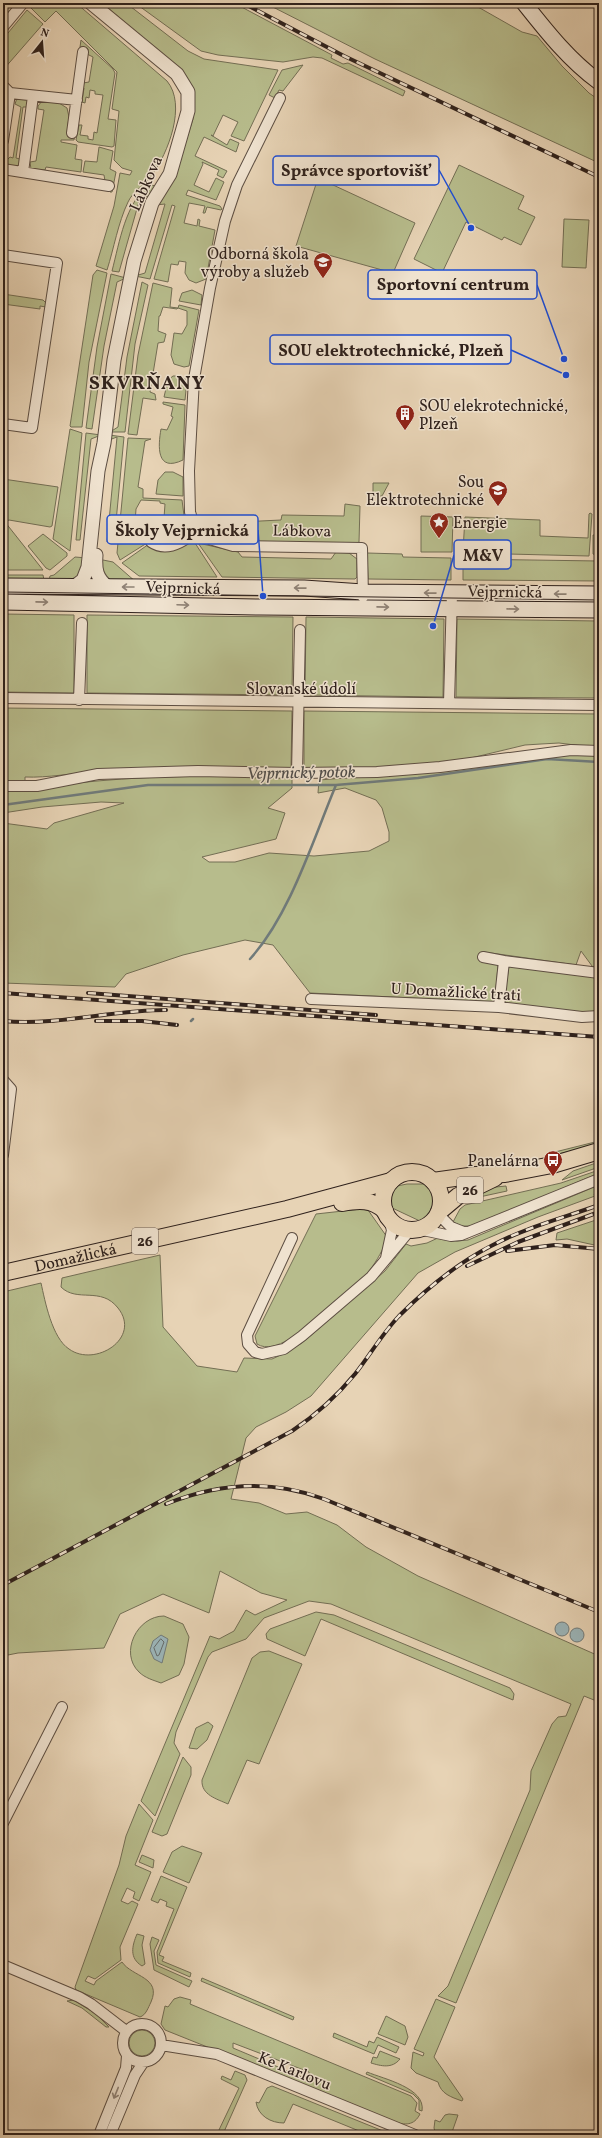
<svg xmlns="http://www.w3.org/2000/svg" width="602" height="2138" font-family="Vollkorn,serif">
  <rect width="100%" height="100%" fill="#e7d3b5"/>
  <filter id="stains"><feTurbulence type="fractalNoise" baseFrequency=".005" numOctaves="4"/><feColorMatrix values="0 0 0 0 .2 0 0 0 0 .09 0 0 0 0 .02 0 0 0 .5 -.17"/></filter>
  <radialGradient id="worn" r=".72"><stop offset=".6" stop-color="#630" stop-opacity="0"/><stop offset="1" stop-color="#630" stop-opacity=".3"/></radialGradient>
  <!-- green -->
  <path fill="#b7bc8c" stroke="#736e54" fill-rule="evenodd" d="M34,3H76L167,81C187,105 168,153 152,175C145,185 133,191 128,202C118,223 114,248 107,270L96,266L114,206L120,173L130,175L132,171L122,168L114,160L119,111L112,109L117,72L56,11L45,22L31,8Z
    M102,3H126L188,51L204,59L278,70L244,141L231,136L238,122L223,115L213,136L211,135L227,145L230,139L239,143L236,152L204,137L195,156L227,171L223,178L217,175L219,170L202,162L203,164L194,185L209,192L216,178L224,182L216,200L188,190L186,195L220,206L222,209L221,210L207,207L205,213H203L205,206L189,203L184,223L197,226L198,219L200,220L199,226L215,230L206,279L196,283L189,280L185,273L186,262L179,261L178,265L171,264L168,282L154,279L175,206L172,205L150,279L135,276L145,273L165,204L156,205L174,179L193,119L194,97L169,60Z
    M135,3H234L332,55L331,58L343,64L348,63L405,91L403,96L322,58L313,57L283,62L218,55L201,51Z
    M265,3H471L522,32L537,36L562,66L589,93L599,100V163L375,59Z
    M27,10L43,24L3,70V39Z
    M81,40L113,69L115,73L108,119L116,120L114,146L112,147L78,142L76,140L79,125H82L80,135L88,136V139L93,140L94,132L97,133L103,95L95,94V91L90,90L89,98L86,97L85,103L82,102L84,88H82L83,83L89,82L93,57L87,54L88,49L80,47Z
    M303,65L283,91L279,90L275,98L269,95L282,70Z
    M17,98L28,100V107H23L16,158L20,159V165L17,168L8,166L6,161L10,157L13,158L21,107L15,104Z
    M42,101L59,103L67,108L69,117L67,133L75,134L74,140H61V142L77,145L75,159L82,160L81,172L46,167L45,170H41L40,172L31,169L30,162L36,161L44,110L38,109V106Z
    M99,147L113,151L110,169L116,172L112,192H110L111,184L105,181L104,175L83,172L85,161L97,162Z
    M459,165L524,196L518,209L535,217L521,245L504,237L502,240L466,222L442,273L414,259Z
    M318,178L415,223L393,273L296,246Z
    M149,184L158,187L150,196L140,198L119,272L112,271C120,240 125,205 149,184Z
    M564,219L589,220L586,268L562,267Z
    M97,270L107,273L89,362L82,427H71L70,426L93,275Z
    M111,274L126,278L117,282L104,346L92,429L86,428L97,347Z
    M142,282L148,285L135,344L125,432H110L118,427L127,357Z
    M153,283L172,288L170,307L178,308L179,305L199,310L189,366L184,367L174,364L171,355L174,333L182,334L187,325V311L178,308L177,309L163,307L160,316H159L158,331L166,334L164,342L158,343L150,392L155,394L156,400L143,398L137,435L128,434L138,355Z
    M192,290L202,295L201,305L179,301L182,293Z
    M3,294L43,300L47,304L46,307L40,306V309L3,304Z
    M173,376H180L187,380L185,400L164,397L168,380Z
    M163,402L185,405L183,460C156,473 158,446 161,429L167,430L173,417L171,416L173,407L163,404Z
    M70,429L82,433L70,551L53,539Z
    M86,433L101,435L91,439L80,540H76Z
    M109,435L124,437L114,543L107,542L117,437L109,440Z
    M128,438L151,439L145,441L138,487L143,489V498L182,500L186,531C181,542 166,544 155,540L153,526L159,527L164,518L165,504L160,503V501L141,500L136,509L135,523L145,527L144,537L147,543L120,560L117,553Z
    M165,472H173L183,477V496L156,494L158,480Z
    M3,479L58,487L52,526L50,527L9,520L5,522L43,570H3Z
    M373,483H389L382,496H373Z
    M345,504L360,506L359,542L356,544L235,543L210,536L200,524L281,520L282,515L344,516Z
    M590,513L592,514L589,556L467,553L463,551L465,517L540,520V536L588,538L589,514Z
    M421,516L453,517L452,552H421Z
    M43,534L67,553V556L50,570L46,568L28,546Z
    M593,535H599V556L593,554Z
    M189,543H195L217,577L139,576L122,563L149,544L177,548Z
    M198,543L238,552L242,557L331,559L336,552L349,553L357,559V577L355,579L222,577Z
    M367,553L402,554L403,557L451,558V580L368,579Z
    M75,557L87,558C81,582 71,580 49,580L50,576L54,575Z
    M98,559L113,562L136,582L112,581L103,577Z
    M463,559L599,561V581L463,580Z
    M3,575H43L44,580L3,579Z
    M3,614L74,615V693L3,692Z
    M87,615L293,617L292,695L87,693Z
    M306,617L444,619L443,697L305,695Z
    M457,619L599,621V698L456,697Z
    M3,708L292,711L291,769C226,767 161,769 95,772C72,773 48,778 25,777V783H3Z
    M304,711L599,714V748L559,743L541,744L525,745L471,758L408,767L304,769Z
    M569,754L599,756V971L595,970L581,951L576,965L484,952L482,960L498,965L495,1002L310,993L273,945L245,940L183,955L126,974L115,987L3,983V823L47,829L54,823L124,803L101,802L42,807L3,813V789C35,789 65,784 97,781C162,775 227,776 292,776V788L268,808L285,813L276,839L202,857L209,862H235L269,853L314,856L369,851L389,841V832L382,808L376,800L345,788L318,793L319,780L421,772Z
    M509,966L599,977V1013H584L506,1004L504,999Z
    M599,1141V1144L550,1156L547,1154Z
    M599,1162V1167L562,1180L573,1171Z
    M599,1170V1173L474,1226H461L453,1222L460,1209L465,1205L561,1183Z
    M407,1184H427C438,1197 436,1212 422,1222L388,1206V1197L392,1187Z
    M599,1185V1192L594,1194L595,1196L538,1217L455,1252L418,1273L311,1396L286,1412L256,1427L246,1438L231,1499L259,1503L286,1514L307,1512L337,1525L366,1547L418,1576L599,1656V1702L584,1696L456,2003L438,1996L448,1986L530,1790L531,1771L552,1724L558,1717L566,1716L571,1704L331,1604L309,1601L264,1618L246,1639L212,1652L208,1657L176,1732L174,1743L180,1754L155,1816L141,1801L210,1636L219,1639L234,1631L246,1610L255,1615L287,1600L261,1593L220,1571L209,1613L163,1594L120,1614L104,1648L18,1653L3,1656V1292L41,1283C45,1301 52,1338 69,1349C95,1368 142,1338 118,1308C101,1286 77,1303 61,1287L62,1278L160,1255L163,1327L197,1366L237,1372L244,1358L272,1359L283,1354L302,1343L385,1271L406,1244L411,1246L427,1243L440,1237L457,1241L468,1240Z
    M506,1186L507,1191L470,1199L486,1188Z
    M361,1209L368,1210L387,1237C384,1249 377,1260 370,1270C357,1288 308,1328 288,1340C279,1345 266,1350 257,1344L255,1336L316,1214Z
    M599,1219V1246L567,1239L556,1240L557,1233Z
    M316,1612L334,1615L510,1688L514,1694L513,1700L321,1619L305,1656L267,1639L266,1634L270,1629Z
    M164,1616L183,1624L189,1637L184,1664L179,1675L161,1683C153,1680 145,1678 139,1672C119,1653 137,1616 164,1616Z
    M269,1651L302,1664L259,1764L247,1760L228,1804C217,1799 201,1795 202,1780L252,1658L260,1652Z
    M208,1722L213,1726L207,1740L197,1749L189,1748L196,1728Z
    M183,1757L191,1767V1775L167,1834L162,1836L152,1832Z
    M139,1804L153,1820L135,1865L151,1872L139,1901L133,1898L135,1892L127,1888L121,1901L128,1904L132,1901L138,1904L120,1947L121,1960L95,1979L88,1976L85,1981L94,1985L96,1981L122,1962C132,1977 162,1977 151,2002C148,2008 146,2015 140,2017L76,1990L75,1987L119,1865L126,1836Z
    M182,1846L202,1853L189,1883L163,1872L172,1852Z
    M142,1855L154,1860L153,1868L139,1862Z
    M161,1876L187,1887L159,1955L164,1957L162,1961L191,1973L190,1977L158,1963L157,1952L174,1909L166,1906L167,1902L160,1899L158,1903L151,1900Z
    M137,1934L144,1936L142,1945L145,1964L142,1966C129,1958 132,1946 137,1934Z
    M152,1937L159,1940L154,1951L156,1965L192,1981L189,1987L154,1970L150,1944Z
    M202,1978L294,2017L293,2020L201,1981Z
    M180,1997L191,2000L190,2004L411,2096L417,2103L415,2111L420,2114C414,2126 405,2125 394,2122L165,2030L161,2024L165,2006L168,2007L174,1999ZM233,2043L309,2072V2080L233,2048Z
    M436,1999L455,2007L434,2057L463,2099L462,2101C451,2097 441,2094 438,2082L416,2073L411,2068L413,2052L423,2056L424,2053L414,2049Z
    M74,2000L96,2014L109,2027H106L82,2008L67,2001Z
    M386,2016L405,2026L408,2037L405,2045L378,2034Z
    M129 2043a13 13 0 1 1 26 0a13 13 0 1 1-26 0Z
    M334,2033L367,2047L369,2041L374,2043L377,2037L399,2047L396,2053L378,2045L374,2054L333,2037Z
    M380,2051L400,2059C392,2069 381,2066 371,2063L373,2057L377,2058Z
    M235,2071L245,2075L247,2080L223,2134L218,2132L239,2088L221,2079L222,2076L231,2080Z
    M367,2072C384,2079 426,2088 422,2111L419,2110V2100L413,2094L366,2074Z
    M272,2086L393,2135H369L293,2104L284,2123C271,2123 258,2116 256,2102L259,2103L267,2088Z
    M449,2114L458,2115L451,2135H436L434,2128L435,2120L440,2122L445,2115Z"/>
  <!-- water -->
  <path fill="#9bb5b9" stroke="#707a7a" d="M555 1629a7 7 0 1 1 14 0a7 7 0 1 1-14 0Z
    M570 1635a7 7 0 1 1 14 0a7 7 0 1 1-14 0Z
    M161,1635L168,1639L162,1663L154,1659L150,1650L153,1641Z"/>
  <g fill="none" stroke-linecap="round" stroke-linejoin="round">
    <!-- shore -->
    <path stroke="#656b6a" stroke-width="1" d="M161,1639L164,1642L159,1655L157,1656L154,1648Z"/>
    <!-- stream -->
    <path stroke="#707a7a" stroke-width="2.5" d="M3,805L148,785H336L418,778L547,759L599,762
      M250,959C290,915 313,840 336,785
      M191,1021L193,1019"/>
    <defs>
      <path id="minor" d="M3,27L23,3
        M3,86L10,93L3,141
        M10,93L77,100
        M280,98L237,185L225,221L210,288L194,379L189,471L190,512L193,522L197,530L206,538L233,546L362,548L363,597
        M72,133L83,52
        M3,169L109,186
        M23,172L33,96
        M3,255L57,263L32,428L3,424
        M149,526L151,542C167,553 185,541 197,530
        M3,698L599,705
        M79,700L82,623
        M449,703L452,593
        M297,773L300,630
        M3,786H37L98,774L198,771L297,773L377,772L440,767L571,750L599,751
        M483,957L504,961
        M311,999L499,1007L582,1017L599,1016
        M499,1007L504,961L599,973
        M3,1080L11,1089L3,1155
        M438,1214L451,1227L466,1233
        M418,1229L451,1236L461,1235L599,1179
        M292,1238L247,1335L248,1344L255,1352L262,1354L284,1349L302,1336L371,1277L411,1229
        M386,1258L392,1230L388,1217
        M3,1823L62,1707
        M3,1965L79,1997L91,2004L126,2031
        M123 2043a19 19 0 1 1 38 0a19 19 0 1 1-38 0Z
        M161,2045L217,2054L415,2135
        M99,2135L126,2068L127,2056
        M110,2135L135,2075L143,2063"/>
      <path id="tertiary" d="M96,555C95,569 96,578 108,587
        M74,587L83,580L88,567L98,471L104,443L114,360L134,261L152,203L170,174L188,111V92L177,74L91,3"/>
      <path id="secondary" d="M524,3C547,32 569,60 599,82
        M3,586L304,588L363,592L599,594
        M3,602L260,607L599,610"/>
      <g id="primary">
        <circle cx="412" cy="1201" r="29"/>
        <path d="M433,1181L476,1175L505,1174L552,1165L599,1151"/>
        <path d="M342,1203C359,1200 372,1199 385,1211"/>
        <path d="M439,1212L458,1196L495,1178"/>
        <path id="s1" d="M3,1273L287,1209L391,1181"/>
      </g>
    </defs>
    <!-- minor casing -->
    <use href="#minor" stroke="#5d4e42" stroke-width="12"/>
    <!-- tertiary casing -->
    <use href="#tertiary" stroke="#5d4e42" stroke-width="15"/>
    <!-- secondary casing -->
    <use href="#secondary" stroke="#2f211c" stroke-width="17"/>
    <!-- primary casing -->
    <use href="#primary" stroke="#2f211c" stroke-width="18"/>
    <!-- minor -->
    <use href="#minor" stroke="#efe2cf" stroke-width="10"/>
    <!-- tertiary -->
    <use href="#tertiary" stroke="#efe2cf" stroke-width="13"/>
    <!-- secondary -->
    <use href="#secondary" stroke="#efe2cf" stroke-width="15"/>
    <!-- primary -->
    <use href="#primary" stroke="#e7d3b5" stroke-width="16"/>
    <!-- tram -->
    <path stroke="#2f211c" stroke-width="1" d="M3,592L599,600"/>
    <defs>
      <path id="rail" d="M243,3L344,56L599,177
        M3,993L599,1037
        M88,993L376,1015
        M3,1021C58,1026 111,1010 166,1010
        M96,1021H142L177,1025
        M507,1251L555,1245L599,1249
        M467,1266L518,1242L599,1212
        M166,1504C218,1483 271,1479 324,1499L599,1612
        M3,1585L292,1431C316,1415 336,1397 355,1374C370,1355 382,1334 399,1316C425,1290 458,1263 491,1246C524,1228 563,1218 599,1205"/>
    </defs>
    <!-- rail casing -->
    <use href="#rail" stroke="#2f211c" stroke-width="4"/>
    <!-- rail -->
    <use href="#rail" stroke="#efe2cf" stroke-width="2.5" stroke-dasharray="8" stroke-linecap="butt"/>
  </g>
  <!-- one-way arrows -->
  <defs><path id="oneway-shaft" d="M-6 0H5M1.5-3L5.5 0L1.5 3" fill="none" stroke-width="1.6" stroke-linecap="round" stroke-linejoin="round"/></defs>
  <g stroke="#8f8276">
    <use href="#oneway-shaft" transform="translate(128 587) rotate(-180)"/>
    <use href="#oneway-shaft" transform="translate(300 588) rotate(-179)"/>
    <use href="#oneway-shaft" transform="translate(430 593) rotate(-179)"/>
    <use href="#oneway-shaft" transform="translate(560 594) rotate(-179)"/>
    <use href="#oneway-shaft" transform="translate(42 602) rotate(1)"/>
    <use href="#oneway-shaft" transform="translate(183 605) rotate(2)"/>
    <use href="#oneway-shaft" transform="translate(383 607) rotate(1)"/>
    <use href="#oneway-shaft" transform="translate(513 609) rotate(1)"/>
    <use href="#oneway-shaft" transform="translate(116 2093) rotate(112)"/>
  </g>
  <!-- icons -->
  <defs>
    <symbol id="school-pin" viewBox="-11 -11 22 30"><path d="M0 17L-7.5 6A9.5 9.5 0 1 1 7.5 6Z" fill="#8f2418" stroke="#efe2cf"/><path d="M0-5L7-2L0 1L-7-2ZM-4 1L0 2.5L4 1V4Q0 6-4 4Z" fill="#fff"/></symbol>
    <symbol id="building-pin" viewBox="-11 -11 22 30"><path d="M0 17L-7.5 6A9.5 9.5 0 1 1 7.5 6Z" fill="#8f2418" stroke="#efe2cf"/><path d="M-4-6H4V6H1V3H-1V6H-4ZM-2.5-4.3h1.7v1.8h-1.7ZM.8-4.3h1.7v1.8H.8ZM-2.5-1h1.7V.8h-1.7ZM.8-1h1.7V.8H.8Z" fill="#fff"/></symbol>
    <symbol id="sight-pin" viewBox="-11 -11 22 30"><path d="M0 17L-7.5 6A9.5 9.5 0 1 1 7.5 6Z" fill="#8f2418" stroke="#efe2cf"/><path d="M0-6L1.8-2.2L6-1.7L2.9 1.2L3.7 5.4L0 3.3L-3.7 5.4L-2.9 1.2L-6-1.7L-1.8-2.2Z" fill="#fff"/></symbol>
    <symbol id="bus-pin" viewBox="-11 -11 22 30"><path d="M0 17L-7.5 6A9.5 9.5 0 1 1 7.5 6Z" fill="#8f2418" stroke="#efe2cf"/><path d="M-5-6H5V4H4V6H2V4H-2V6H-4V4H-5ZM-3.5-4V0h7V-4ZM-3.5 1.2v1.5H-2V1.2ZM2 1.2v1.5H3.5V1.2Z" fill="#fff"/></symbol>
  </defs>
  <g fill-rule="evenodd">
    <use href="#school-pin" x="312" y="251" width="22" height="30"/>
    <use href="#building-pin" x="394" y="403" width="22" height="30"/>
    <use href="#school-pin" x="487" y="479" width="22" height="30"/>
    <use href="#sight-pin" x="428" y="511" width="22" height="30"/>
    <use href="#bus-pin" x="542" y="1149" width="22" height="30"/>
  </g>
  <g text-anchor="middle" stroke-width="3" stroke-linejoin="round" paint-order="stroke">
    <!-- shield labels -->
    <g fill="#efe2cf" stroke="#695b52" stroke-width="1">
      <rect x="457" y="1177" width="26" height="26" rx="3"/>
      <rect x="132" y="1228" width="26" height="26" rx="3"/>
    </g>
    <g font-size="15" font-weight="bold" fill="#2f211c">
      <text x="470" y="1195">26</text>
      <text x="145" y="1246">26</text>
    </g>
    <!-- street labels -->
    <g font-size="16" fill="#2f211c" stroke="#efe2cf">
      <text transform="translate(145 183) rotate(-66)" y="6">Lábkova</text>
      <text transform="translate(302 530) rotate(1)" y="6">Lábkova</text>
      <text transform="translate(183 587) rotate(2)" y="6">Vejprnická</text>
      <text transform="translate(505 591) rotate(1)" y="6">Vejprnická</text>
      <text x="301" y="694">Slovanské údolí</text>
      <text transform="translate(456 991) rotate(3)" y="6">U Domažlické trati</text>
      <text dy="6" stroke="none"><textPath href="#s1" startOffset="74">Domažlická</textPath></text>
      <text transform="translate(295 2070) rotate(22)" y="6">Ke Karlovu</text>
    </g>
    <!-- poi labels -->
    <g font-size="16" fill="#2f211c" stroke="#efe2cf" text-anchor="end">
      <text x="309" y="259">Odborná škola<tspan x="309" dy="18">výroby a služeb</tspan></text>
      <text x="419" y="411" text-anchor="start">SOU elekrotechnické,<tspan x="419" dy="18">Plzeň</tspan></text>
      <text x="484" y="487">Sou<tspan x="484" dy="18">Elektrotechnické</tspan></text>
      <text x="453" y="528" text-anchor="start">Energie</text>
      <text x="539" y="1166">Panelárna</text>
    </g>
    <!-- water labels -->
    <g font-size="17" font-style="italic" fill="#4f4d4b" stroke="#efe2cf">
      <text transform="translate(301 772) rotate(-1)" y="6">Vejprnický potok</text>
    </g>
    <!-- district labels -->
    <g font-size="20" font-weight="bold" letter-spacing="1" fill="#2f211c" stroke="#efe2cf">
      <text x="147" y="389">SKVRŇANY</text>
    </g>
  </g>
  <!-- callouts -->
  <path fill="none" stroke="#1d4ed8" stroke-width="1.5" d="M471 228L439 170M564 359L537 285M566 375L511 350M263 596L258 530M433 626L454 555"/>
  <g fill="#1d4ed8" stroke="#efe2cf" stroke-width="1.5">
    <circle cx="471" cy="228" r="4"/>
    <circle cx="564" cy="359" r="4"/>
    <circle cx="566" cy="375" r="4"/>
    <circle cx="263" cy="596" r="4"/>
    <circle cx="433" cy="626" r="4"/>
  </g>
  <g fill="#efe2cf" stroke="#1d4ed8" stroke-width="1.5">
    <rect x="273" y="156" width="166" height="29" rx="4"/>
    <rect x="368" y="270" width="169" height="29" rx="4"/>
    <rect x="270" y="335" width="241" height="29" rx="4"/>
    <rect x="107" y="515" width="151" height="29" rx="4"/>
    <rect x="454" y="540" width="57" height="29" rx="4"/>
  </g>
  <g font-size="17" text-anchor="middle" font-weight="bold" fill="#2f211c">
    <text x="356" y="176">Správce sportovišť</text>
    <text x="453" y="290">Sportovní centrum</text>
    <text x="391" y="356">SOU elektrotechnické, Plzeň</text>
    <text x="182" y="536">Školy Vejprnická</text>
    <text x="483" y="561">M&amp;V</text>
  </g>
  <!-- margin -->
  <rect width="602" height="2138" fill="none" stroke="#e7d3b5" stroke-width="16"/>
  <rect x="4" y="4" width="594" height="2130" fill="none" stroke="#2f211c" stroke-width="2"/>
  <rect x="8" y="8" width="586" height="2122" fill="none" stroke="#2f211c"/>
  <!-- north arrow -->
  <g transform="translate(42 42) rotate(17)" stroke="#efe2cf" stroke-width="3" paint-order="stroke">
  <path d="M0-3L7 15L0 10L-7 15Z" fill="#2f211c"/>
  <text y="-6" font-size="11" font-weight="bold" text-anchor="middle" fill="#2f211c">N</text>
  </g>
  <rect width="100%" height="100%" filter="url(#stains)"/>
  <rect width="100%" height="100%" fill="url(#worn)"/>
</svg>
